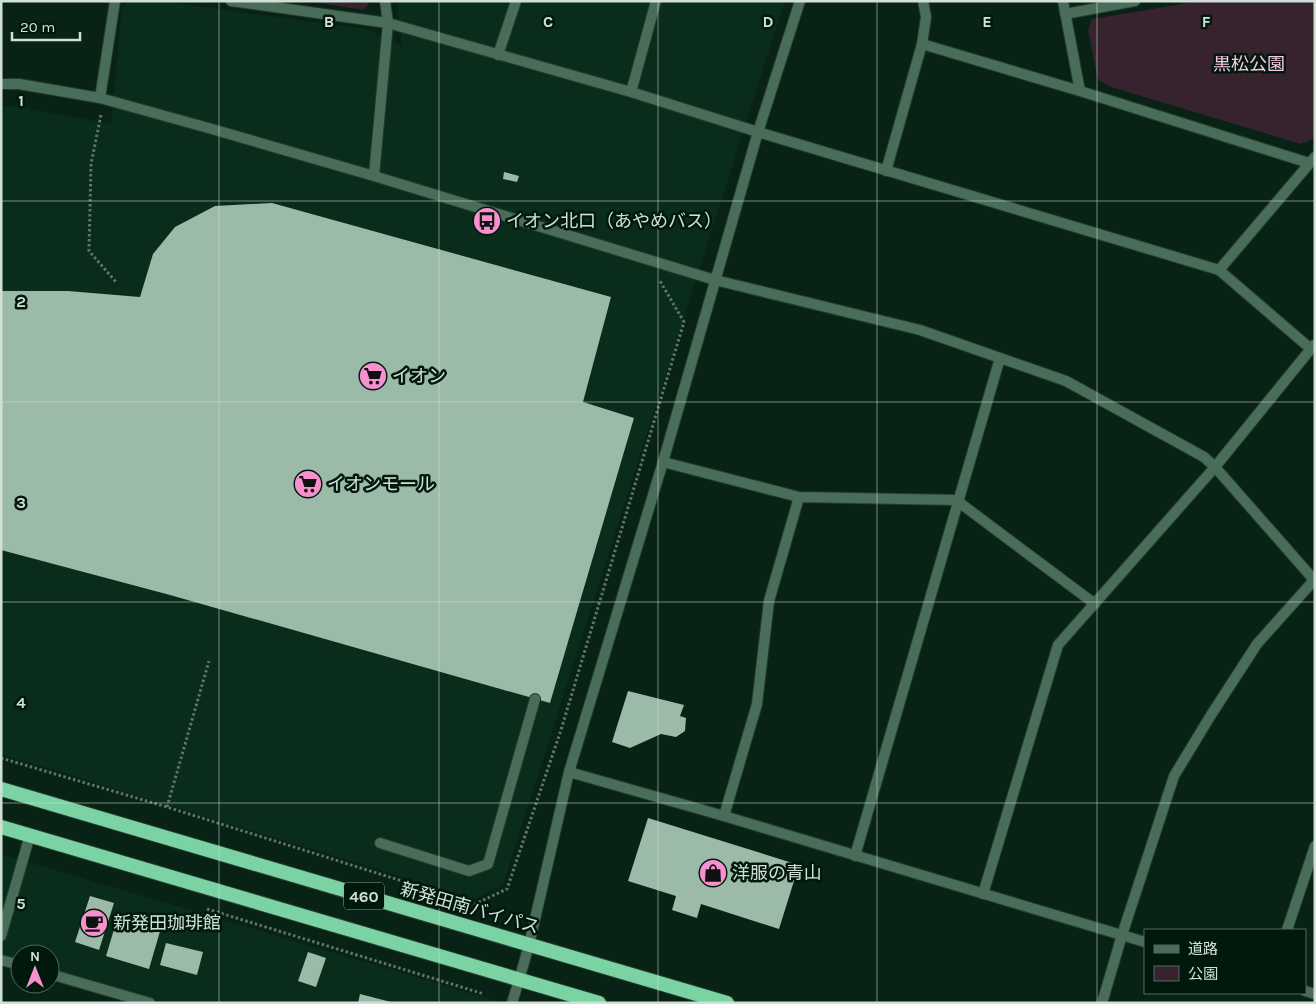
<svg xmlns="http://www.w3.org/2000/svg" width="1316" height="1004" font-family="Karla,'Noto Sans JP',sans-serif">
  <rect width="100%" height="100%" fill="#082215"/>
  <!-- built -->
  <path fill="#092c1b" d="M129,1H162L366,29L402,46L397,1H785L503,885L474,899L1,754V106H14L111,124L122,6Z
    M1,854L504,1003H143L50,976V954H20V967L1,962Z"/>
  <!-- green -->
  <path fill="#36232e" d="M306,1H370L364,10Z
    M1200,1H1315V138L1301,144L1111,87L1098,80L1088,30L1092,19Z"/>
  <!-- building -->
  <path fill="#9cbaa8" d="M504,172L519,176L517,182L503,179Z
    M272,203L611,297L583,402L634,418L550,703L170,595L1,550V291H68L140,297L153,254L175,227L215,206Z
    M628,691L684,705L680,716L686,718L685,731L676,737L661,734L630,748L612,742Z
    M648,818L799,865L779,929L701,904L697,918L672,910L676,896L628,881Z
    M90,896L114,903L99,950L75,942Z
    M118,916L161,928L149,969L106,956Z
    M166,943L203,952L197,975L160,965Z
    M308,952L326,958L316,987L298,981Z
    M360,994L391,1002L390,1003H358Z"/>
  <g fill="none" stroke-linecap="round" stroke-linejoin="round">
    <defs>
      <path id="service" d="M380,843L469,871L488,864L535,699"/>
      <path id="minor" d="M231,1L388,23L631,92L758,132L1219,270L1311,349
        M1063,1L1080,91
        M1065,14L1135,1
        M922,44L1080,91L1309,163
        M498,55L516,1
        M631,92L656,1
        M100,98L115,1
        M886,171L922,44L926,17L923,1
        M1219,270L1315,157
        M663,462L799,497L956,500L1095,604
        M724,816L757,704L769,601L799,497
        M855,856L1000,358
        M983,894L1058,645L1215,467L1314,345
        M1287,930L1315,846
        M1,936L30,835
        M1,960L20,965
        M50,974L150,1003
        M512,1003L519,980"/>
      <path id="tertiary" d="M1,84H19L100,98L212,129L374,176L715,280L920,330L1066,381L1204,457L1215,467L1315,581
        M374,176L388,23L385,1
        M569,772L724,816L1145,942
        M519,980L529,945L569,772L663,462L758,132L800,1
        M1305,991L1315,994
        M1102,1003L1122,935L1174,776L1211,715L1257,644L1315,579"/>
      <path id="trunk" d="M1,789L727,1003
        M1,827L599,1003"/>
    </defs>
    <!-- service casing -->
    <use href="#service" stroke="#243d30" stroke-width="12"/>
    <!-- minor casing -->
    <use href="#minor" stroke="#243d30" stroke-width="12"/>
    <!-- tertiary casing -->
    <use href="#tertiary" stroke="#243d30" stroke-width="12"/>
    <!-- trunk casing -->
    <use href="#trunk" stroke="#243d30" stroke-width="16"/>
    <!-- path -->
    <path stroke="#5f7569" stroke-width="3" stroke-dasharray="2.5 2.5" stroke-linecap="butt" d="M101,115L91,164L89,251L116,282
      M1,758L167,807L475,904L507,889L561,730L684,322L660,281
      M167,807L209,661
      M207,909L484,994"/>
    <!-- service -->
    <use href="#service" stroke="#4a6d59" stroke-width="10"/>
    <!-- minor -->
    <use href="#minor" stroke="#4a6d59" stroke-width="10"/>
    <!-- tertiary -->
    <use href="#tertiary" stroke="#4a6d59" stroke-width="10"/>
    <!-- trunk -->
    <use href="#trunk" stroke="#7bd2a2" stroke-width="14"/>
  </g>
  <!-- grid -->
  <path fill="none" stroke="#d1e0d7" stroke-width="1" stroke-opacity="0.55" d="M219,1V1003M439,1V1003M658,1V1003M877,1V1003M1097,1V1003M1,201H1315M1,402H1315M1,602H1315M1,803H1315"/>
  <!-- icons -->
  <defs>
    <symbol id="bus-disc" viewBox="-11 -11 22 22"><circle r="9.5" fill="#f690cf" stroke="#01190c"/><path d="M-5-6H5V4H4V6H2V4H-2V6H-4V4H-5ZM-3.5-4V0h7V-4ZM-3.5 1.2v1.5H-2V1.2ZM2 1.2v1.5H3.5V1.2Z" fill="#111"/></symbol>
    <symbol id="supermarket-disc" viewBox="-11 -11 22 22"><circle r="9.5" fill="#f690cf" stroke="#01190c"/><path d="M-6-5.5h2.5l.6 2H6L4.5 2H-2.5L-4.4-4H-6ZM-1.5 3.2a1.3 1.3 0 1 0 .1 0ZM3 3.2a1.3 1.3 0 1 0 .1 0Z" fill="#111"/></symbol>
    <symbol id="shop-disc" viewBox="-11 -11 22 22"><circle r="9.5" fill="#f690cf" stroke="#01190c"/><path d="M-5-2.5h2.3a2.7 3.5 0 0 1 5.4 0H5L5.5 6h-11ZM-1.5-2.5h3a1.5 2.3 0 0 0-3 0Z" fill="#111"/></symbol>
    <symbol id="cafe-disc" viewBox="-11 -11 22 22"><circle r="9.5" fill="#f690cf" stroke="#01190c"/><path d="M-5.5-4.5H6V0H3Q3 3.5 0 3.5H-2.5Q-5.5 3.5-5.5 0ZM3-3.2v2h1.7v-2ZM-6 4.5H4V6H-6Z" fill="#111"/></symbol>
  </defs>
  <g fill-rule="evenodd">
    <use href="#bus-disc" x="471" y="205" width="32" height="32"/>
    <use href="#supermarket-disc" x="357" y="360" width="32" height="32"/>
    <use href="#supermarket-disc" x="292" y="468" width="32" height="32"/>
    <use href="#shop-disc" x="697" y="857" width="32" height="32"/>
    <use href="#cafe-disc" x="78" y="907" width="32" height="32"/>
  </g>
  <g text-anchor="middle" stroke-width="5" stroke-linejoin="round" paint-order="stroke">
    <!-- shield labels -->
    <rect fill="#01190c" stroke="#93a49a" stroke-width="1" x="344" y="882.5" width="40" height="27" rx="4"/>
    <g font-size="16" font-weight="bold" fill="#d1e0d7">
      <text x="364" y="902">460</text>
    </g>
    <!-- park labels -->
    <g font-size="18" fill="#fbc7e4" stroke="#01190c">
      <text x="1249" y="70">黒松公園</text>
    </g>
    <!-- poi labels -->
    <g font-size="18" fill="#d1e0d7" stroke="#01190c" text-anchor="start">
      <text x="506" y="227">イオン北口（あやめバス）</text>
      <text x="392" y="382">イオン</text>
      <text x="327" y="490">イオンモール</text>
      <text x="732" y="879">洋服の青山</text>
      <text x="113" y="929">新発田珈琲館</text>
    </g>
    <!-- street labels -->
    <g font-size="18" fill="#d1e0d7" stroke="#01190c">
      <text transform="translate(470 908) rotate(16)" y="6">新発田南バイパス</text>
    </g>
  </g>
  <g font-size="16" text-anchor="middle" font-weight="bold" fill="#d1e0d7" stroke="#01190c" stroke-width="5" stroke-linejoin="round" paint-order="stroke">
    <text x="329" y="27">B</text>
    <text x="548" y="27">C</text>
    <text x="768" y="27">D</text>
    <text x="987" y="27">E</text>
    <text x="1206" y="27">F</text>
    <text x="21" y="106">1</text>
    <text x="21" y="307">2</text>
    <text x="21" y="508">3</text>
    <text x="21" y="708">4</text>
    <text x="21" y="909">5</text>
  </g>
  <!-- border -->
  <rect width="1316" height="1004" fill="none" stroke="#d1e0d7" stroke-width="5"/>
  <!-- legend -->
  <rect x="1144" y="929" width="162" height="65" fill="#01190c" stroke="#54695d"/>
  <rect x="1154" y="945" width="25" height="8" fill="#4a6d59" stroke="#54695d"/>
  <text x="1188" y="954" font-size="15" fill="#d1e0d7">道路</text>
  <rect x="1154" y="966" width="25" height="15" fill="#36232e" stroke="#54695d"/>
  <text x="1188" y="979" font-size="15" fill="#d1e0d7">公園</text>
  <!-- north arrow -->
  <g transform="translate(35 969)"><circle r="24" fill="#01190c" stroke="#54695d"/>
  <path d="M0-4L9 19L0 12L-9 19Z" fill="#f690cf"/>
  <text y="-8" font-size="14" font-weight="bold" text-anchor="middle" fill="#d1e0d7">N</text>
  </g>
  <!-- scale -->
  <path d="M12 32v8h68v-8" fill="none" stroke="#d1e0d7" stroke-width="2.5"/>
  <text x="20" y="32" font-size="15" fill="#d1e0d7" stroke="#01190c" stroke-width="4" paint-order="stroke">20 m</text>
</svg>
